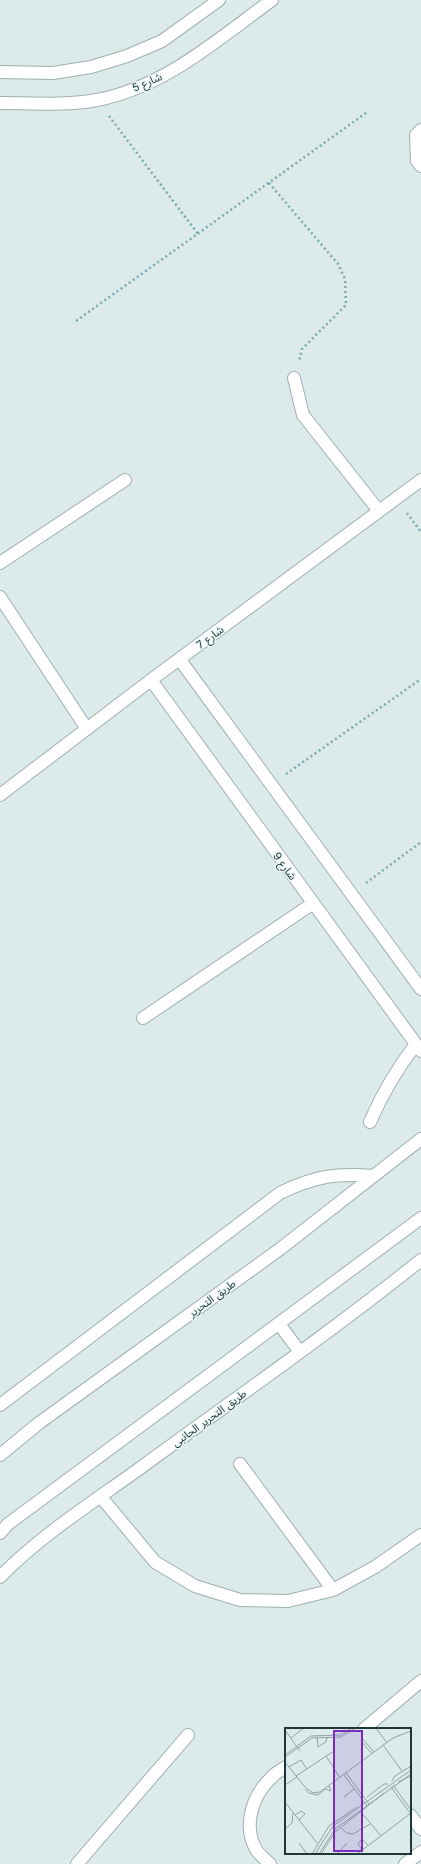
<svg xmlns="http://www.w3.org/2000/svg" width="421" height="1864" font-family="Inter,'Noto Sans Arabic',sans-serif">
  <rect width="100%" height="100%" fill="#dceaea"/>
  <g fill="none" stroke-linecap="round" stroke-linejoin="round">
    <defs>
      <path id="minor" d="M0,72L53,73L91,67L127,56L162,41L219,0
        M0,103C32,103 65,106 97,100C165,87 218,39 272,0
        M421,130L416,135L417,161L421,166
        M294,378L303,415L379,511
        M0,563L125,480
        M0,597L87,729
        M180,660L421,989
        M151,680L421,1051
        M0,795L151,680L421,480
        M143,1018L312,904
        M370,1122C383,1092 396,1070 416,1044
        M279,1324L300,1352
        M0,1405L280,1193C315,1176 336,1173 374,1176
        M0,1455L39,1423L280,1249L421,1139
        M240,1464L333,1590
        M101,1497L155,1562L195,1586L240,1600L288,1601L333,1590L375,1567L421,1535
        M0,1533L8,1524L421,1218
        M0,1577C42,1534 95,1501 143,1466C236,1398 331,1332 421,1260
        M364,1729L421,1681
        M410,1815L421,1829
        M77,1864L188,1735
        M270,1864C266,1860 261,1856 257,1851C242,1827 252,1796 271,1778C275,1773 281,1770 286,1767
        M405,1864L421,1852"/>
    </defs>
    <!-- minor casing -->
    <use href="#minor" stroke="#9fb0b2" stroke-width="14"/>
    <!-- path -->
    <path stroke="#7aaab1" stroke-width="2.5" stroke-dasharray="2 3" stroke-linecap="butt" d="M109,116L198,234
      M269,183L338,264L345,279L346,305L302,349L299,361
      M76,321L366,113
      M407,513L421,532
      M286,774L421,679
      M366,883L421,842"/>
    <!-- minor -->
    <use href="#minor" stroke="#fff" stroke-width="12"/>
  </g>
  <g text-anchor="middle" stroke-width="3" stroke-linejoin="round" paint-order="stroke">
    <!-- street labels -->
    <g font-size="11" fill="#1d363a" stroke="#edf7f6">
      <text transform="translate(147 82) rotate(-24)" y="4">شارع 5</text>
      <text transform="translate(210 637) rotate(-37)" y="4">شارع 7</text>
      <text transform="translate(285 866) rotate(54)" y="4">شارع 9</text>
      <text transform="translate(212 1298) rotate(-36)" y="4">طريق التحرير</text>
      <text transform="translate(209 1418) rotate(-36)" y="4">طريق التحرير الجانبى</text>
    </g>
  </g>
  <!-- overview -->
  <g transform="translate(285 1728)">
    <rect width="126" height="126" fill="#dceaea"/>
    <path fill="none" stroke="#90a2a4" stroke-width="1" d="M91,0L102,15M0,2L15,23M32,9L33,19L41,14L42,9M6,10L19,0M98,17L117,43M87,26L76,13L77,10L89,24M0,27L26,8L55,7L67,0M41,28L55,50M0,29L27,10L56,9L70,0M0,34L20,59L28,65L35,64L108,10L126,3M4,39L16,32L22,41M61,45L84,76M59,47L82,78M11,48L49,23M107,53L110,48L126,38M113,54L126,48M0,57L12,49M108,57L126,82M106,59L125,85M20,61L24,65L33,67L40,61L46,63L44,58M59,69L69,61M82,69L99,56H103M0,74L32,115M76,84L96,108M10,87L16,83L20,86L14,92M56,100L62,105L68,106L85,96M0,101L7,95L8,85M14,115L22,126M77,122L73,116L77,111L83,117M27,126L44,98L72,79M30,126L48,98L126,42M34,126L50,101L126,46M36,126L50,104L99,65M52,126L62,115M72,126L126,85"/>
    <path fill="#7b2cbf" fill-opacity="0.15" stroke="#7b2cbf" stroke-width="2" d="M49,3H77V123H49Z"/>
    <rect width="126" height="126" fill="none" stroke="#1d363a" stroke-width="2"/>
  </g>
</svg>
